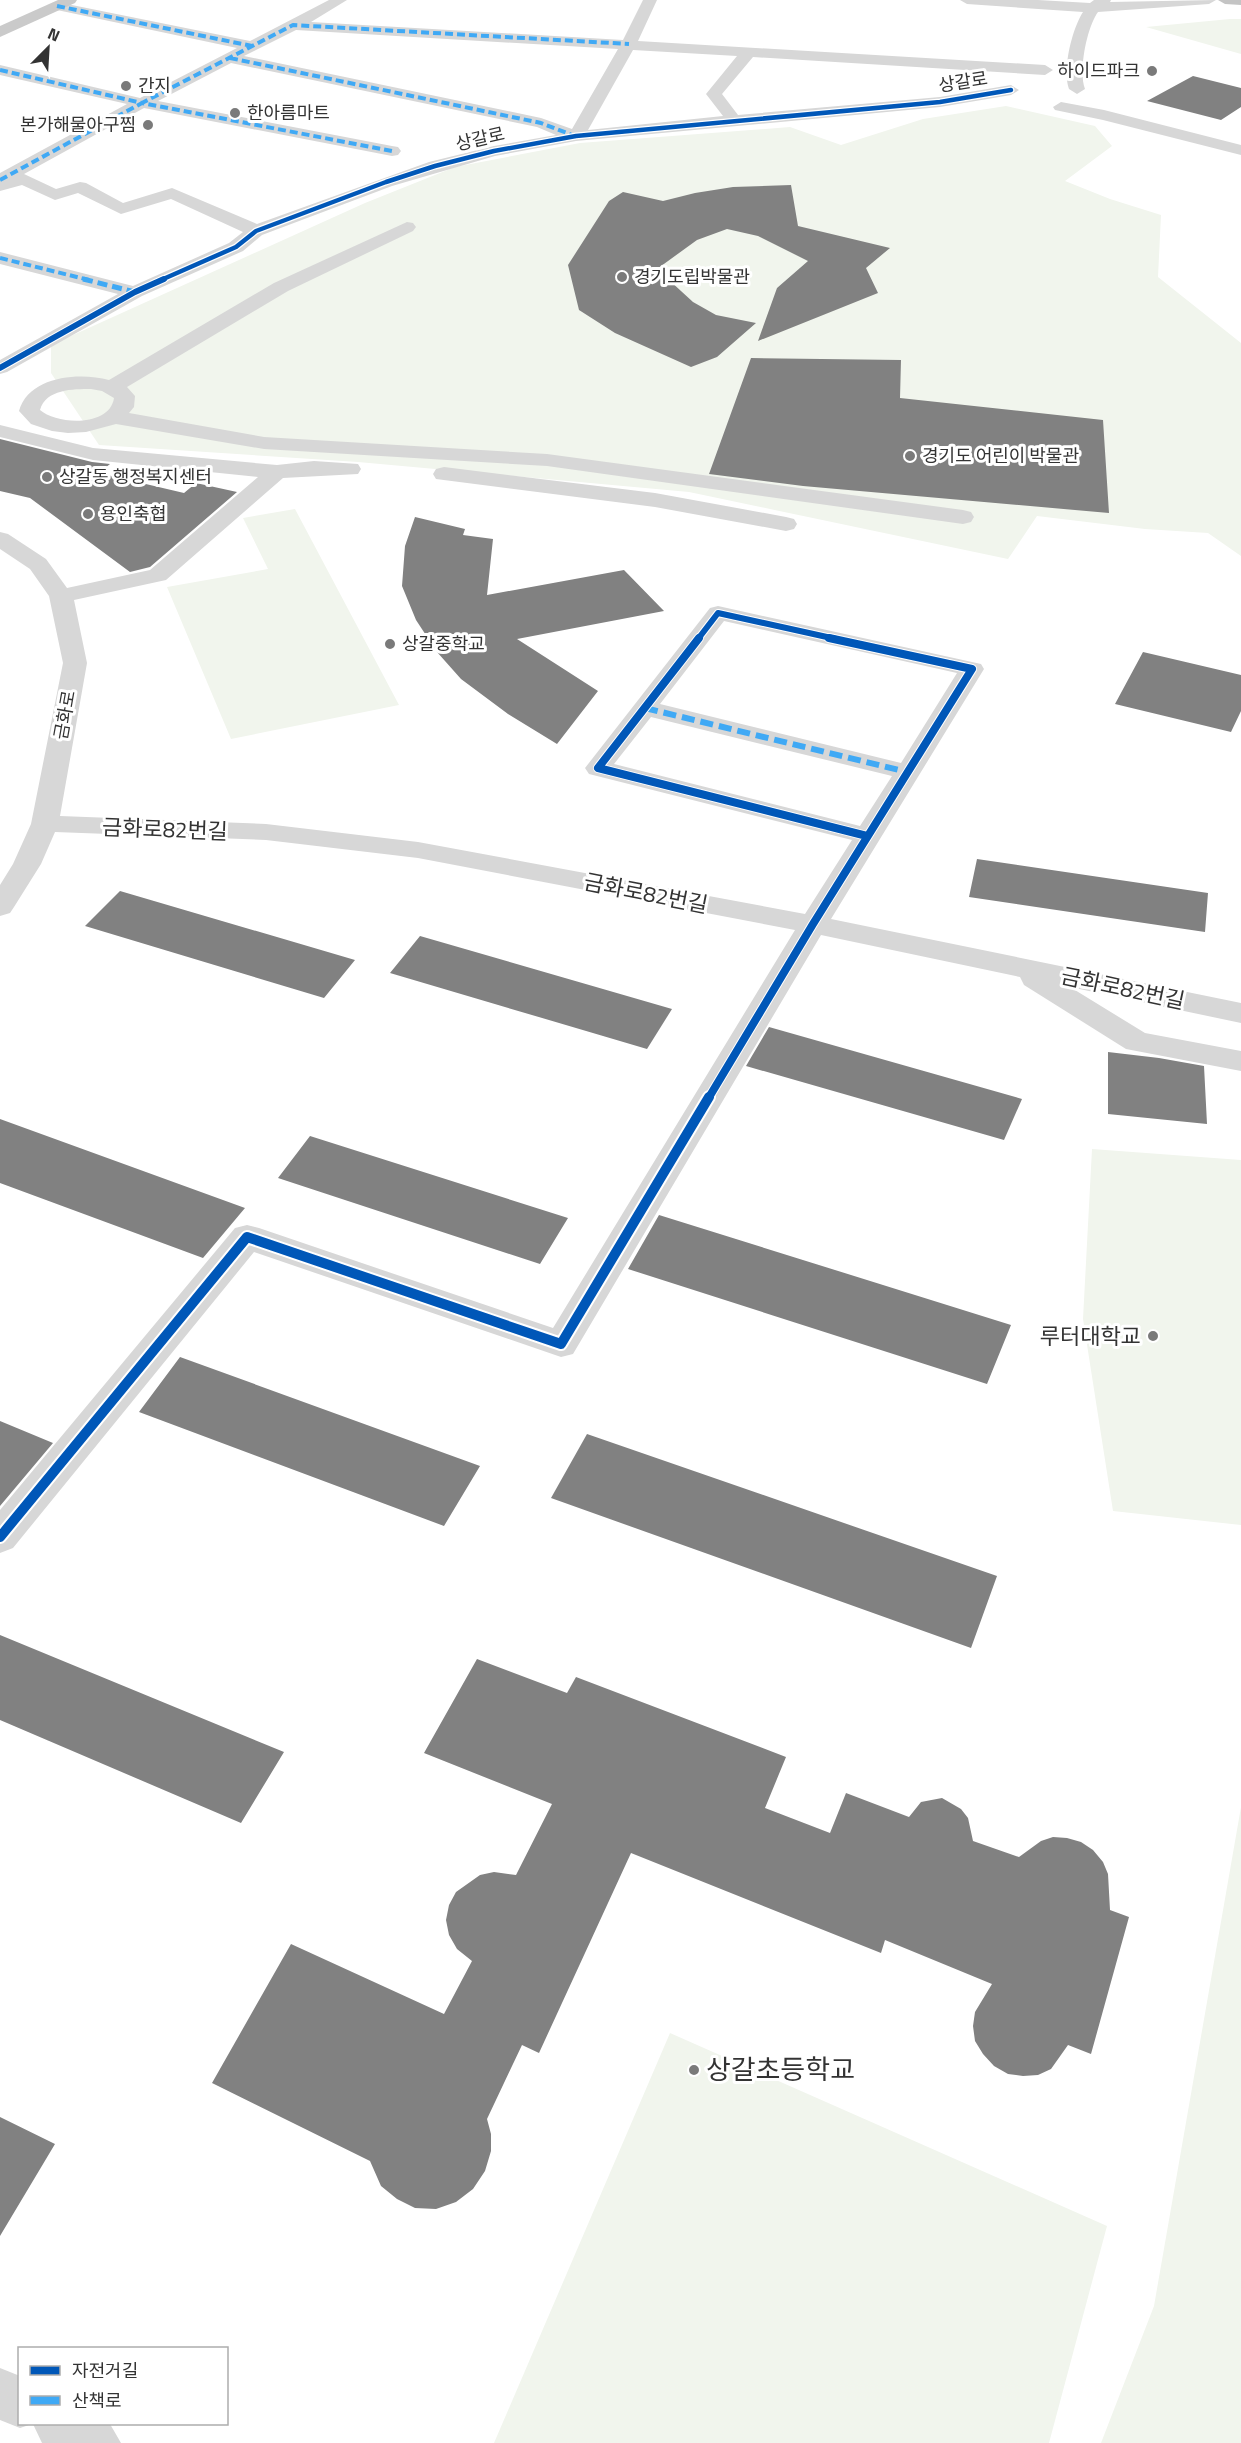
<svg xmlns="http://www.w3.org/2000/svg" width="1241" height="2443" font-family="'Titillium Web','Noto Sans KR',sans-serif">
  <rect width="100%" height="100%" fill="#fff"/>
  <!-- green -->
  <path fill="#f1f5ed" d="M1230,19H1241V54L1146,27Z
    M1006,106L1095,126L1112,146L1065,181L1110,199L1161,215L1158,277L1241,343V556L1208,533L1145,529L1037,516L1008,559L689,492L358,462L99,445L51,373V345L365,203L455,167L580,143L790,127L841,145L923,119Z
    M295,509L399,705L231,739L167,587L268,569L243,518Z
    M1092,1149L1241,1160V1525L1113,1511L1083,1319Z
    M1241,1807V2443H1101L1154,2306Z
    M670,2033L1107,2226L1049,2443H494Z"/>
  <!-- building -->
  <path fill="#818181" d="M1193,76L1241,88V107L1221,120L1147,101Z
    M791,185L798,226L890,248L866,268L878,293L758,341L777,288L808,261L758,236L727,229L697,240L657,269L693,302L716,315L756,323L717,357L691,367L615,333L579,310L568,265L609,201L623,192L663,201L695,193L733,187Z
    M751,358L901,360L900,398L1103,420L1109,513L803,486L709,474Z
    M0,439L92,462L110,464L99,473L184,493L196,483L237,492L150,567L130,572L30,498L0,491Z
    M415,517L465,529L463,535L493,539L487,595L624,570L664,611L517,639L598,691L557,744L508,714L461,679L437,652L416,620L402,586L405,546Z
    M1143,652L1241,675V711L1231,732L1115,704Z
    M977,859L1208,893L1205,932L969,897Z
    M120,891L355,960L324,998L85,926Z
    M420,936L672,1009L647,1049L390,973Z
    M769,1027L1022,1099L1004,1140L746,1066Z
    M1108,1052L1159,1058L1204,1066L1207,1124L1108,1114Z
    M0,1119L245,1208L203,1258L0,1183Z
    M310,1136L568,1218L540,1264L278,1178Z
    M659,1215L1011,1325L987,1384L628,1269Z
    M180,1357L480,1466L444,1526L139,1412Z
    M0,1421L53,1443L0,1506Z
    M587,1434L997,1576L971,1648L551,1498Z
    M0,1635L284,1752L241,1823L0,1720Z
    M477,1659L567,1693L576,1677L786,1757L765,1808L830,1833L846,1793L909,1817L921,1802L942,1798L961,1809L968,1818L973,1841L1019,1857L1041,1841L1053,1837L1067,1838L1081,1842L1093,1850L1103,1862L1108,1874L1110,1910L1129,1917L1091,2054L1068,2045L1051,2069L1038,2075L1023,2076L1008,2074L994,2066L983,2054L975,2041L973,2026L975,2012L992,1984L885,1940L881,1953L631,1853L539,2053L522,2045L487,2119L491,2134V2151L485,2171L473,2189L456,2202L436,2209L415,2208L397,2199L381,2186L370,2161L212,2083L291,1944L444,2014L472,1961L457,1949L449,1935L446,1920L449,1905L456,1892L480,1875L494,1872L516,1875L552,1804L424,1753Z
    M0,2117L55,2144L0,2236Z"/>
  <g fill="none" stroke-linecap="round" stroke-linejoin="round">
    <!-- minor -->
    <path fill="#d7d7d7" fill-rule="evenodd" d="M329,0H347L311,22L623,40L643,0H657L638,41L1045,65L1053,70L1045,75L753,57L722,94L738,115L940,97L1011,85L1019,90L1011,95L940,107L576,141L495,156L392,186L262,235L243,251L142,296L7,372L0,374V360L118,294L0,264V252L133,286L229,243L243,232L171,199L121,214L78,193L55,200L22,185L0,191V173L127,104L0,75V65L140,98L237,48L57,10L50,6L52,3L57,2L250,41ZM296,30L618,49L572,129L541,118L244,56ZM633,50L737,56L706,94L723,116L588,130ZM231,63L537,127L556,135L494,146L429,162L257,224L172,188L123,203L86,183L80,182L56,189L24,174L144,108L392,156L398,155L401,151L398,147L392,146L158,101Z
      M960,0H1038L1090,3L1094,0H1111L1110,2L1216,0L1209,4L1098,12C1087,27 1078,71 1085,89L1077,94L1069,89C1062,70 1072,29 1083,12L967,4Z
      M1061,102L1104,110L1241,145V155L1103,120L1055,110L1053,107Z
      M407,222L413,223L416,227L413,231L288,291L127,387L135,396L134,407L129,413L264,437L547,454L963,510L971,512L974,517L971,522L963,524L547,466L264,449L116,424L86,432L68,433L52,431L31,424L19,411C29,376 79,372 109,380L274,283ZM91,389L102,391L114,398C110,427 57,425 40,410C46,389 73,389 91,389Z
      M0,425L93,448L277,465L314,461L358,464L361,469L358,474L283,478L166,580L74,600L87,663L60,816L266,824L418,842L805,914L852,840L589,774L585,768L710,608L718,606L972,662L981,664L984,669L831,919L1241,1003V1023L1070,987L1145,1033L1241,1051V1071L1126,1049L1024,985L1020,977L821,935L573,1354L561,1357L254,1252L13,1548L0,1553V1510L235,1228L247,1225L259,1228L553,1328L795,930L418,858L266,840L55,832L41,864L14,907L10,913L0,916V885L13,864L31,824L63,663L49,596L30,569L0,549V532L8,534L46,559L67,588L150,570L258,477L93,460L0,437ZM724,621L957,673L901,763L660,704ZM651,717L892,776L860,826L614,764Z
      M444,467L655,493L786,517L794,519L797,524L794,529L786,531L655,507L436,479L433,474L436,469Z
      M0,2368L20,2376V2424H32L20,2428L0,2420Z
      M33,2424H110L121,2443H42Z"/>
    <!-- major -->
    <path fill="#cacaca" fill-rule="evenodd" d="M58,0H77L75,3L0,37V26Z"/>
    <!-- highway -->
    <path fill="#c4c4c4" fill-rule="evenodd" d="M1218,0H1241V5L1225,4Z"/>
    <!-- quiet-far2 -->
    <path stroke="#3fa9f5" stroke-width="4" stroke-dasharray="8 4" stroke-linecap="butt" d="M57,6L252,46
      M230,58L541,123L572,135
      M0,70L142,103L293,25L629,44
      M0,180L142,103L392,151
      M0,258L89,280"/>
    <!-- quiet-far1 -->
    <path stroke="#3fa9f5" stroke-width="5" stroke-dasharray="10 5" stroke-linecap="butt" d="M83,279L135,292"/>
    <!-- quiet -->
    <path stroke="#3fa9f5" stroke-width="6" stroke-dasharray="13 6" stroke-linecap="butt" d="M645,708L907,772"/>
    <defs>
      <path id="cycleway-far3" d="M161,280L236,247L256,231L386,182L435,166L494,151L576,136L940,102L1011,90"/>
      <path id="cycleway-far2" d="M0,368L135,292L164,279
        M698,639L718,613L836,639"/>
      <path id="cycleway-far1" d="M699,638L598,768L867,836
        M708,1099L813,924L972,669L829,638"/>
      <path id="cycleway" d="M0,1537L247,1237L561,1344L709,1097"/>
    </defs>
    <!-- cycleway-far3 casing -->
    <use href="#cycleway-far3" stroke="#fff" stroke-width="7"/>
    <!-- cycleway-far2 casing -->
    <use href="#cycleway-far2" stroke="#fff" stroke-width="8"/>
    <!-- cycleway-far1 casing -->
    <use href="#cycleway-far1" stroke="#fff" stroke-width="10"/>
    <!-- cycleway casing -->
    <use href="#cycleway" stroke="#fff" stroke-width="14"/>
    <!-- cycleway-far3 -->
    <use href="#cycleway-far3" stroke="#0057b8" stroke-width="4.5"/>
    <!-- cycleway-far2 -->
    <use href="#cycleway-far2" stroke="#0057b8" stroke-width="6"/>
    <!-- cycleway-far1 -->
    <use href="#cycleway-far1" stroke="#0057b8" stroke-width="8"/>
    <!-- cycleway -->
    <use href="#cycleway" stroke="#0057b8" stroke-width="10"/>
  </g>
  <!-- markers -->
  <g fill="#7a7a7a" stroke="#fff" stroke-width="2">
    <circle cx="1152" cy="71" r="6"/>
    <circle cx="126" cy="86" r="6"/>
    <circle cx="235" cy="113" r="6"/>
    <circle cx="148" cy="125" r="6"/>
    <circle cx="622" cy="277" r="6"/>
    <circle cx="910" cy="456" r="6"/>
    <circle cx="47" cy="477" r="6"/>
    <circle cx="88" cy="514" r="6"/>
    <circle cx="390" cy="644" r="6"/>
    <circle cx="1153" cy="1336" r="6"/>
    <circle cx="694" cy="2070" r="6"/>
  </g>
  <g text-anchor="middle" stroke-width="6" stroke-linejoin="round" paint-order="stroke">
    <!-- far-poi labels -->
    <g font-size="18" fill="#333" stroke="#fff" text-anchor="start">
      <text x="1140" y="77" text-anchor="end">하이드파크</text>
      <text x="138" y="92">간지</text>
      <text x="247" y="119">한아름마트</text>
      <text x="136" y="131" text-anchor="end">본가해물아구찜</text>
      <text x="634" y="283">경기도립박물관</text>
      <text x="922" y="462">경기도 어린이 박물관</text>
      <text x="59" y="483">상갈동 행정복지센터</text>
      <text x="100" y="520">용인축협</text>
      <text x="402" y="650">상갈중학교</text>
    </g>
    <!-- far-street labels -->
    <g font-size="18" fill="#333" stroke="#fff">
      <text transform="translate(963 82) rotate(-9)" y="6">상갈로</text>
      <text transform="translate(480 139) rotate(-13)" y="6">상갈로</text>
      <text transform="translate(65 715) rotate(-80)" y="6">금화로</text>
    </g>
    <!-- street labels -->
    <g font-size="22" fill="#333" stroke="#fff">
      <text transform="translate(165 829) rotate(2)" y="8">금화로82번길</text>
      <text transform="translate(646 893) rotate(11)" y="8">금화로82번길</text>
      <text transform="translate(1123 988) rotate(12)" y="8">금화로82번길</text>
    </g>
    <!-- poi labels -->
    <g font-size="22" fill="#333" stroke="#fff" text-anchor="end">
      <text x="1141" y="1344">루터대학교</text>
    </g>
    <!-- near-poi labels -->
    <g font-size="27" fill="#333" stroke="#fff" text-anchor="start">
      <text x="706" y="2079">상갈초등학교</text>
    </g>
  </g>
  <!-- legend -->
  <rect x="18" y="2347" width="210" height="78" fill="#ffffff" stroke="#adadad" stroke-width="1.5"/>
  <rect x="30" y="2366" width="30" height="9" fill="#0057b8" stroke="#adadad" stroke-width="1.5"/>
  <text x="72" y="2377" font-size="18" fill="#333333">자전거길</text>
  <rect x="30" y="2396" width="30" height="9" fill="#3fa9f5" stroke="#adadad" stroke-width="1.5"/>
  <text x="72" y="2407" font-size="18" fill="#333333">산책로</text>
  <!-- north arrow -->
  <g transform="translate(48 48) rotate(24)" stroke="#ffffff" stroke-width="4.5" paint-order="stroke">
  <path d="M0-4.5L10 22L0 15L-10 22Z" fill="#333333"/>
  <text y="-9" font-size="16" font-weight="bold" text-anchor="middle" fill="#333333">N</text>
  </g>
</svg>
